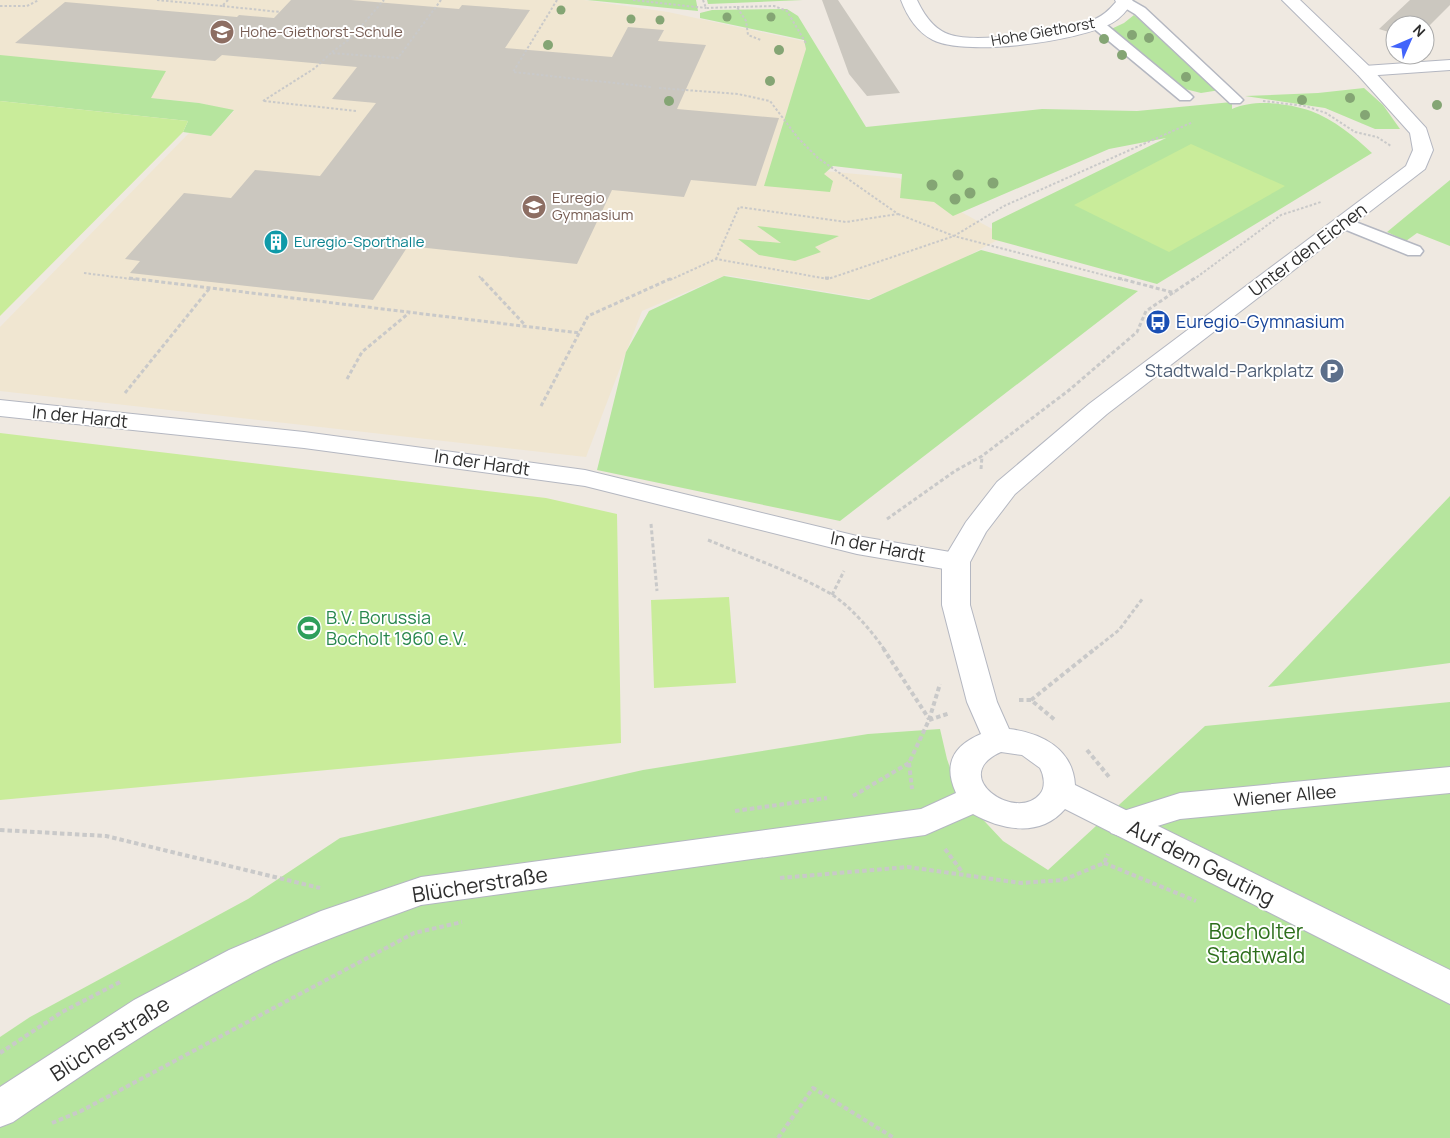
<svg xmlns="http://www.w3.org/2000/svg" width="1450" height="1138" font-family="Manrope,sans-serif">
  <rect width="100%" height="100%" fill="#efe9e1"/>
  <!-- education -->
  <path fill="#f0e6d1" d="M0,0H584L668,12L812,43L824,171L899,178L1005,236L936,273L869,299L726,275L642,311L586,457L0,391V327L189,133L211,136L234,111L199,103L0,82Z"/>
  <!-- green -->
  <path fill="#b6e59e" d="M587,0H696L698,11Z
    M707,0H803L708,4Z
    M787,9L798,16L866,127L1042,109L1137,111L1232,102V109C1254,99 1288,103 1311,111C1333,119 1355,137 1372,153L1157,284L992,239V223L1166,138L1109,149L953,216L934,202L900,198L902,174L833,166L824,174L833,181L830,192L764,186L806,49L804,40L700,18V13L712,10Z
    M1134,15L1220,90L1201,93L1181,88L1109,30L1124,23Z
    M0,55L166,71L151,98L199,103L234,110L211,136L183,132L188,121L0,101Z
    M1364,88L1383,105L1400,129H1375L1325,108L1245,96L1318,93Z
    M1450,180V246L1417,233L1406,241L1387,232Z
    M757,226L839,236L815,247L821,252L795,261L759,255L738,239L781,243Z
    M981,250L1138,291L840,521L597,470L626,352L649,311L724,276L869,300Z
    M1450,496V663L1268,687Z
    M1450,702V1138H0V1037L30,1017L248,899L340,838L643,770L868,734L940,729L947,759L959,794L1003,841L1048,870L1205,726Z"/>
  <!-- pitch -->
  <path fill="#c9ec9a" d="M0,101L188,121L183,132L0,316Z
    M1191,144L1285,186L1169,252L1074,205Z
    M0,433L546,498L617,514L621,743L0,800Z
    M729,597L736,683L654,688L651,600Z"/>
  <!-- building -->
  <path fill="#cbc7bf" d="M291,0H351L459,9L462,5L530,10L505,48L612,57L628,27L664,30L658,41L706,45L677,109L779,118L756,186L691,180L684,197L612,190L577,264L408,246L373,300L130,273L140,261L125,259L184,193L231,198L255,170L320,176L376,103L332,99L357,67L222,55L215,61L15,43L65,2L237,17L239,15L274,18Z
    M822,0H838L900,93L867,96L849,74Z
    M1410,0H1450V5L1425,30V25H1395V34L1379,29Z"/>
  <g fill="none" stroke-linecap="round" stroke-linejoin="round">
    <defs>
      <path id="lane" d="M1120,0H1131L1145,8L1240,97L1243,100L1240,103H1230L1135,14L1120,5Z
        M1097,20L1102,21L1190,94L1193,97L1190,100H1180L1092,27L1090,24L1092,21Z
        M1345,218L1420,247L1423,251L1420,255H1408L1339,227L1336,223L1339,219Z"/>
      <path id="street" d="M901,0H917C924,15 934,30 951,35C980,44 1066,30 1095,19C1104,15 1110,9 1116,2L1115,0H1132L1133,2C1127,10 1121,18 1112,23C1080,41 967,57 933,40C917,32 907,16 901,0Z
        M1450,60V70L1364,76L1358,75L1355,71L1358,67L1364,66Z
        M0,400L304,432L585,470L857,536L956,553L966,555L970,562L966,569L956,571L857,554L585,486L304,448L0,416Z
        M1450,767V793L1180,819L1122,837L1111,833L1106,824L1111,815L1180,793Z"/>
      <path id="secondary" d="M1282,0H1300L1370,67L1426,128L1433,150L1425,169L1107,414L1015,494L986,532L970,562V605L997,702L1009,729C1042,733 1073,749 1075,785L1450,970V1004L1065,809C1040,838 1002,830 973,814L925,835L421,905C364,926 306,945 252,973C168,1016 91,1069 13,1122L0,1127V1087L134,1000L229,950L321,911L421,877L921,809L956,793C943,764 953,746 981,734L967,702L942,605V562L966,522L997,482L1089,404L1406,166L1413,150L1410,133L1358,75ZM1001,752L1022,755L1040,768C1044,775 1046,787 1040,794C1016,823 947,776 1001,752Z"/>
    </defs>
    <!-- lane casing -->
    <use href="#lane" stroke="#b4b7c1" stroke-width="3"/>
    <!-- street casing -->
    <use href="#street" stroke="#b4b7c1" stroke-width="2"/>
    <!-- secondary casing -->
    <use href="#secondary" stroke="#b4b7c1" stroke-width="2"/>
    <!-- path-far2 -->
    <path stroke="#c9c9c9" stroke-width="2" stroke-dasharray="2.5 2" stroke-linecap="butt" d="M157,0L222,6
      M228,0L222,6L280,12
      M557,0L513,72L651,87
      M633,0L706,8
      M703,0L706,8L737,7L746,21L748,35L761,40
      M0,6H27L39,0
      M737,7L774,6L787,11L807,45
      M332,52L351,38L384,0
      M659,88L738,94L770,101L798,138L818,158L898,214L846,222L739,207L716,259
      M263,101L315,68L331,53L398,58L441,0
      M264,101L356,111
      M1263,101L1305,106L1326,113L1355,132L1377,137L1391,146
      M898,214L954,236L1123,280
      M84,273L139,280
      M479,276L482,280
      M670,280L716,259L828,279L954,236L1004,206L1193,122
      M1193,280L1281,215L1321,202"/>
    <!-- path-far1 -->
    <path stroke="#c9c9c9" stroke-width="3" stroke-dasharray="4 2.5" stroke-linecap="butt" d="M129,278L580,333
      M481,278L525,325
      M825,278H830
      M1118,278L1175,293
      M347,379L362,352L409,313
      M125,393L209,289
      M541,406L588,316L672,278
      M981,469L982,456
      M887,519L955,471L982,456L1068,391L1137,332L1146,311L1195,278
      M651,524L657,591
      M708,540C749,557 793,572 831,594C850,606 871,630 884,649
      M832,595L844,571
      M1095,649L1119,630L1143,598"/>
    <!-- path -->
    <path stroke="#c9c9c9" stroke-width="4" stroke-dasharray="4.5 3" stroke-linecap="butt" d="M883,648L929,719
      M1019,700H1031L1055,720
      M1031,700L1096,648
      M929,720L950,713
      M1087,750L1110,778
      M909,763L912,789
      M853,796L909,763L929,720L940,684
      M735,811L827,798
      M0,830L106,836L320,888
      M945,849L963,873
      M1104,863L1196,901
      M780,878L908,867L1021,883L1063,880L1104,863L1108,854
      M0,1053L62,1012L122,981
      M52,1123L81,1111L414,933L462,922
      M778,1138L813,1088L894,1138"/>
    <!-- lane -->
    <use href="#lane" fill="#fff" fill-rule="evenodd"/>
    <!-- street -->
    <use href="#street" fill="#fff" fill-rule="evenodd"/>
    <!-- secondary -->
    <use href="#secondary" fill="#fff" fill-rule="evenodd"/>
  </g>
  <!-- trees -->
  <g fill="#84a574">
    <circle cx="561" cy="10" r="4.5"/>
    <circle cx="727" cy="17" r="4.5"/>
    <circle cx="771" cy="17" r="4.5"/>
    <circle cx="631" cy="19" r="4.5"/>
    <circle cx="660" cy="20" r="4.5"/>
    <circle cx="1132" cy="35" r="5"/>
    <circle cx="1149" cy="38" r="5"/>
    <circle cx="1104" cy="39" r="5"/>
    <circle cx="548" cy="45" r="5"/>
    <circle cx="779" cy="50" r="5"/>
    <circle cx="1122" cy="55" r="5"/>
    <circle cx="1186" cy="77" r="5"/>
    <circle cx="770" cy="81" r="5"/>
    <circle cx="1350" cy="98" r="5"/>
    <circle cx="1302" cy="100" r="5"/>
    <circle cx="669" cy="101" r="5"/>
    <circle cx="1437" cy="105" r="5"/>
    <circle cx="1365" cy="115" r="5"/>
    <circle cx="958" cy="175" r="5.5"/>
    <circle cx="993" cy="183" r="5.5"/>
    <circle cx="932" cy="185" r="5.5"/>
    <circle cx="970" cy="193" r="5.5"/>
    <circle cx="955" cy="199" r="5.5"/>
  </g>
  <!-- icons -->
  <defs>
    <symbol id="school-disc" viewBox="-11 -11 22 22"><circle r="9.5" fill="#8d6e63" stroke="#fff"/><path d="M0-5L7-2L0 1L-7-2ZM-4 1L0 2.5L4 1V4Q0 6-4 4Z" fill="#fff"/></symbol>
    <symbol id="building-disc" viewBox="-11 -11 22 22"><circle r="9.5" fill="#0f9aa8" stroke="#fff"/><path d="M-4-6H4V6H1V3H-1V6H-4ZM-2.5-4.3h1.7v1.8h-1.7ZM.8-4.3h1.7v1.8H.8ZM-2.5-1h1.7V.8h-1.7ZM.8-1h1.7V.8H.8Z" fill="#fff"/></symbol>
    <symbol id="bus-disc" viewBox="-11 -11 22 22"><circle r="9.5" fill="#1a4fb4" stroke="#fff"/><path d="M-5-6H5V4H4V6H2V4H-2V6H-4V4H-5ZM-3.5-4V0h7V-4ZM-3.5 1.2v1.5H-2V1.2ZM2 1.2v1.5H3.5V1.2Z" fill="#fff"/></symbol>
    <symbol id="parking-disc" viewBox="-11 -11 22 22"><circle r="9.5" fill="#5c6f8a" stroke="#fff"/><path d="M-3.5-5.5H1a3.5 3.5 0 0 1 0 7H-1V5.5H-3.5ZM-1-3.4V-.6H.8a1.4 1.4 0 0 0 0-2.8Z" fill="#fff"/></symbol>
    <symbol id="stadium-disc" viewBox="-11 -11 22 22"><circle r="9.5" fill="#2e9e5b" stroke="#fff"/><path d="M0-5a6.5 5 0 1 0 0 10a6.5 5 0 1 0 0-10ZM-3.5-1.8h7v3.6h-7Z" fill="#fff"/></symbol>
  </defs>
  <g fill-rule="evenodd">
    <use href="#school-disc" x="208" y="18" width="28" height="28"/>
    <use href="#school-disc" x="520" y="193" width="28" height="28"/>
    <use href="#building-disc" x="262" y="228" width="28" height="28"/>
    <use href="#bus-disc" x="1144" y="308" width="28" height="28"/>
    <use href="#parking-disc" x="1318" y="357" width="28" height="28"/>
    <use href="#stadium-disc" x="295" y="614" width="28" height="28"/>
  </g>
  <g text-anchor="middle" stroke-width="4" stroke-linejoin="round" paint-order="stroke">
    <!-- far-education labels -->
    <g font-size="15" fill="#785e54" stroke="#fff" text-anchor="start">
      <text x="240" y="37">Hohe-Giethorst-Schule</text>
      <text x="552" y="203">Euregio<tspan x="552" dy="17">Gymnasium</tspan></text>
    </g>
    <!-- far-street labels -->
    <g font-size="15" fill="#2e2e2e" stroke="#fff">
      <text transform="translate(1043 32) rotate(-10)" y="5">Hohe Giethorst</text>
    </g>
    <!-- far-culture labels -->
    <g font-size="15" fill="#0d838f" stroke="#fff" text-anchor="start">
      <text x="294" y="247">Euregio-Sporthalle</text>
    </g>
    <!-- street labels -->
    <g font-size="18" fill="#2e2e2e" stroke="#fff">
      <text transform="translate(1308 250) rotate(-37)" y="6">Unter den Eichen</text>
      <text transform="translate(80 417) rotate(6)" y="6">In der Hardt</text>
      <text transform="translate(482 463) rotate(8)" y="6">In der Hardt</text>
      <text transform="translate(878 547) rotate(11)" y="6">In der Hardt</text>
      <text transform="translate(1285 796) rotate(-5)" y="6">Wiener Allee</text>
    </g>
    <!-- transit labels -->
    <g font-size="18" fill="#164399" stroke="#fff" text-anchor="start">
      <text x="1176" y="328">Euregio-Gymnasium</text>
    </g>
    <!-- service labels -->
    <g font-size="18" fill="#4e5e75" stroke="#fff" text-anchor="end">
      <text x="1314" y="377">Stadtwald-Parkplatz</text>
    </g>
    <!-- leisure labels -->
    <g font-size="18" fill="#27864d" stroke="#fff" text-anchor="start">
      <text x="326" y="624">B.V. Borussia<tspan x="326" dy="21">Bocholt 1960 e.V.</tspan></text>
    </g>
    <!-- near-street labels -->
    <g font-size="21" fill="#2e2e2e" stroke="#fff">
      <text transform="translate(1201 863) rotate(27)" y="7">Auf dem Geuting</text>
      <text transform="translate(480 885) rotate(-9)" y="7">Blücherstraße</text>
      <text transform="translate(110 1039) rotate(-33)" y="7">Blücherstraße</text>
    </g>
    <!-- near-park labels -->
    <g font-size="21" fill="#2c6e1b" stroke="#fff">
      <text x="1256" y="939">Bocholter<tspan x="1256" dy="24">Stadtwald</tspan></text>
    </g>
  </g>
  <!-- north arrow -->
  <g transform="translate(1410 40) rotate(45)"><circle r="24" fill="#ffffff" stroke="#ababab"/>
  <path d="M0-4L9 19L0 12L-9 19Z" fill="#4264fb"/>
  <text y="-8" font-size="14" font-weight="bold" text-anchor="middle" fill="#2e2e2e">N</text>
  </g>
</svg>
